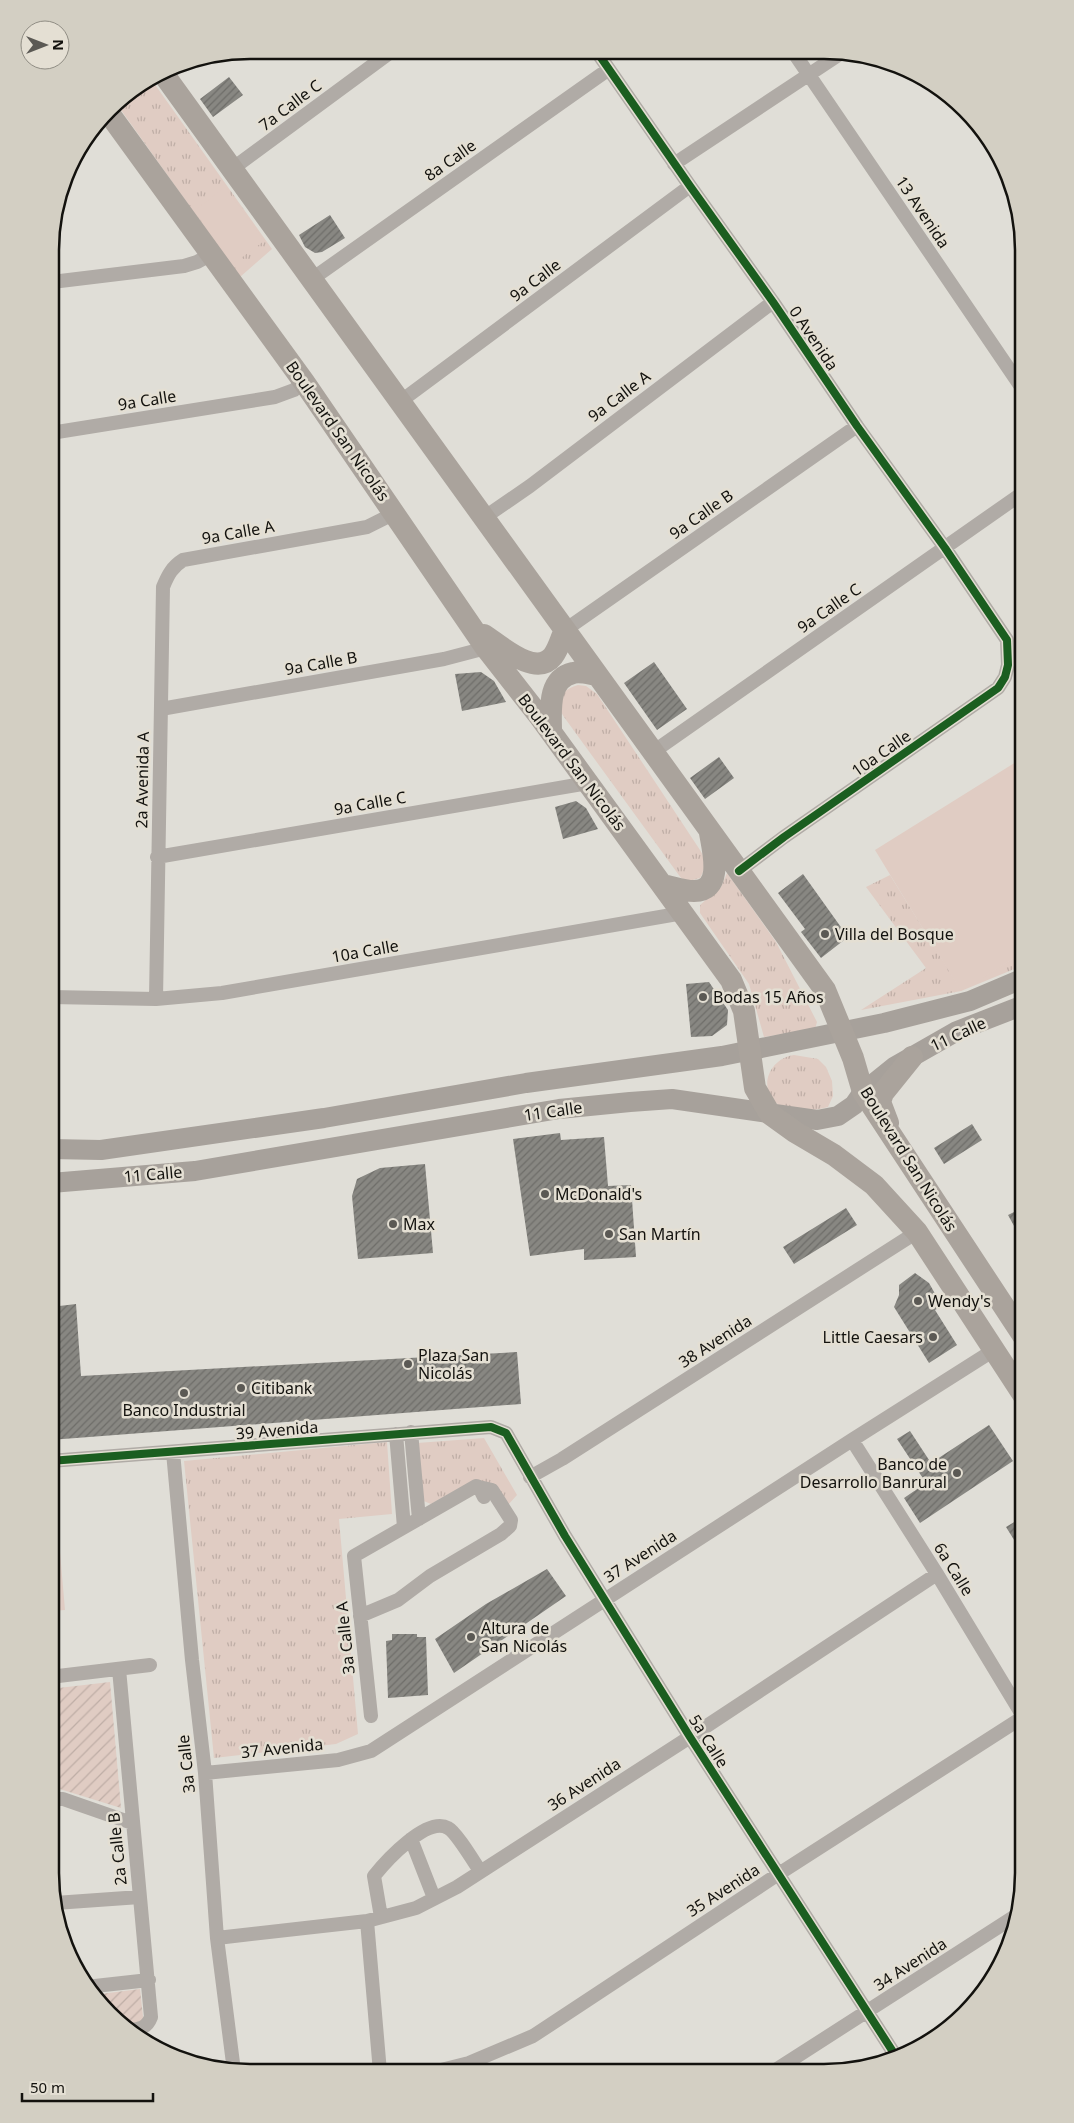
<svg xmlns="http://www.w3.org/2000/svg" width="1074" height="2123" font-family="'Noto Sans',sans-serif">
  <defs>
    <pattern id="grass-tufts" width="24" height="20" patternUnits="userSpaceOnUse" patternTransform="scale(1.25)"><rect width="24" height="20" fill="#e0ccc3"/><path d="M3 7l-1-3M5 7V3M7 7l1-3M15 17l-1-3M17 17v-4M19 17l1-3" fill="none" stroke="#bfaea6"/></pattern>
    <pattern id="garden-furrows" width="10" height="10" patternUnits="userSpaceOnUse" patternTransform="scale(1.25)"><rect width="10" height="10" fill="#e0ccc3"/><path d="M-1 1l2-2M0 10L10 0M9 11l2-2" fill="none" stroke="#bfaea6"/></pattern>
    <pattern id="building-hatch" width="6" height="6" patternUnits="userSpaceOnUse" patternTransform="scale(1.25)"><rect width="6" height="6" fill="#888782"/><path d="M-1 1l2-2M0 6l6-6M5 7l2-2" fill="none" stroke="#6e6d69"/></pattern>
  </defs>
  <rect width="100%" height="100%" fill="#e0ded7"/>
  <!-- grass -->
  <path fill="url(#grass-tufts)" d="M151,79L272,249L240,277L116,103Z
    M578,685L586,686L597,694L700,850C706,860 706,867 700,878L689,881L681,878L564,717L558,707C560,694 565,689 578,685Z
    M727,873L776,942L817,1022L815,1029L764,1037L749,984L700,913V905L721,887Z
    M890,875L961,990L1024,952V965L961,991L861,1010L926,968L866,887Z
    M794,1055L818,1059L826,1067L832,1081L833,1096L828,1107C812,1111 788,1115 775,1102C758,1085 771,1058 794,1055Z
    M484,1438L517,1495L508,1505L465,1485L431,1504L421,1500L417,1443Z
    M387,1442L392,1514L339,1519L358,1734L336,1744L214,1758L184,1461Z"/>
  <!-- garden -->
  <path fill="url(#garden-furrows)" d="M110,1682L121,1808L50,1786V1689Z
    M140,1989L144,2026L125,2028L118,2024L93,1995Z"/>
  <!-- pitch -->
  <path fill="#e0ccc3" d="M225,187L264,241L233,264L194,211Z
    M1024,757V952L961,991L875,850Z
    M54,1483L65,1610L50,1611V1484Z"/>
  <!-- building -->
  <path fill="url(#building-hatch)" d="M229,77L243,95L213,117L200,99Z
    M330,215L345,238L322,252L315,253L305,247L299,235Z
    M654,662L687,709L657,730L624,683Z
    M481,672L494,681L506,702L462,711L455,674Z
    M719,757L734,778L705,799L690,778Z
    M576,801L586,808L598,829L563,839L555,807Z
    M803,874L848,937L821,958L801,932L805,929L778,893Z
    M709,982L728,1010L727,1025L712,1036L691,1037L686,984Z
    M972,1124L982,1140L944,1164L934,1148Z
    M560,1133L561,1140L604,1137L608,1186L631,1185L636,1257L584,1260V1249L530,1256L513,1139Z
    M425,1164L433,1253L358,1259L352,1196L357,1179L380,1168Z
    M1024,1207V1244L1008,1215Z
    M846,1208L857,1225L794,1264L783,1247Z
    M915,1273L929,1283L942,1306L935,1310L957,1345L929,1363L894,1307L899,1295V1285Z
    M76,1304L81,1376L517,1352L521,1404L50,1440L51,1307Z
    M989,1425L1013,1461L920,1523L904,1498L926,1483L897,1439L910,1431L931,1463Z
    M1024,1516V1556L1006,1527Z
    M547,1569L566,1596L454,1673L435,1639L486,1604Z
    M392,1634H417V1637H426L428,1695L388,1698L386,1641L392,1640Z"/>
  <g fill="none" stroke-linecap="round" stroke-linejoin="round">
    <!-- minor -->
    <path stroke="#b0aba6" stroke-width="14" d="M597,52L690,186L773,302L857,426L945,548L1007,640L1008,665L1005,677L998,688L784,837L739,871
      M794,53L1024,391
      M674,164L840,54
      M232,169L392,51
      M312,279L609,69
      M52,282L184,266L197,262L210,255
      M401,401L690,186
      M51,433L275,397L294,390L304,382
      M485,517L530,486L773,302
      M565,630L857,426
      M161,709L444,659L486,648
      M653,752L1024,492
      M157,857L588,783
      M51,997L156,999L222,993L683,913
      M156,999L163,587C168,575 172,567 183,560L367,527L395,513
      M411,1432L419,1519
      M396,1434L404,1527
      M852,1440L937,1574L1024,1718
      M173,1452L192,1660L205,1773L217,1938L234,2071
      M50,1461L491,1427L506,1433L565,1536L690,1737L897,2058
      M530,1477L562,1459L917,1232
      M360,1616L398,1600L430,1576L501,1534L510,1526L511,1520L492,1490L479,1487
      M119,1669L151,2017C147,2028 140,2029 129,2030
      M50,1677L150,1665
      M371,1716L354,1556L476,1486L479,1487L484,1497
      M205,1773L338,1760L371,1751L852,1440L994,1350
      M50,1799H63L132,1823
      M411,1839L434,1898
      M55,1903L140,1897
      M381,1917L374,1876C386,1861 427,1816 448,1828C456,1832 474,1862 480,1871
      M367,1921L380,2072
      M217,1938L367,1921L416,1908L457,1887L690,1737L937,1574
      M86,1987L149,1980
      M433,2072L469,2063L533,2036L777,1875L1023,1717
      M771,2073L1017,1915"/>
    <!-- secondary -->
    <path stroke="#a7a19b" stroke-width="20" d="M51,1149L101,1150L324,1118L526,1083L722,1056L884,1023L931,1011L970,1001L1024,978
      M51,1183L195,1171L559,1109L630,1102L672,1099L817,1120L838,1116L854,1105L863,1092L894,1067L957,1031L1024,1005"/>
    <!-- primary -->
    <path stroke="#aaa39c" stroke-width="22" d="M162,72L825,990L853,1058L863,1092L1024,1337
      M108,112L304,382L486,648L540,717L731,980L744,1011L755,1088L770,1114L795,1132L834,1155L874,1185L917,1232L1024,1396
      M484,635C501,646 536,678 553,656C559,648 561,638 565,630
      M551,731C551,711 547,679 573,673C580,671 590,674 597,675
      M663,885C673,887 684,891 694,891C724,891 713,851 710,833
      M888,1123L880,1102L883,1093L912,1057"/>
    <defs>
      <path id="cycleway" d="M597,52L690,186L773,302L857,426L945,548L1007,640L1008,665L1005,677L998,688L784,837L739,871
        M50,1461L491,1427L506,1433L565,1536L690,1737L897,2058"/>
    </defs>
    <!-- cycleway casing -->
    <use href="#cycleway" stroke="#e4dfd3" stroke-width="11"/>
    <!-- cycleway -->
    <use href="#cycleway" stroke="#1b5e20" stroke-width="8"/>
  </g>
  <!-- markers -->
  <g fill="#5b5954" stroke="#e4dfd3" stroke-width="2">
    <circle cx="825" cy="934" r="5"/>
    <circle cx="703" cy="997" r="5"/>
    <circle cx="545" cy="1194" r="5"/>
    <circle cx="393" cy="1224" r="5"/>
    <circle cx="609" cy="1234" r="5"/>
    <circle cx="918" cy="1301" r="5"/>
    <circle cx="933" cy="1337" r="5"/>
    <circle cx="408" cy="1364" r="5"/>
    <circle cx="241" cy="1388" r="5"/>
    <circle cx="184" cy="1393" r="5"/>
    <circle cx="957" cy="1473" r="5"/>
    <circle cx="471" cy="1637" r="5"/>
  </g>
  <g text-anchor="middle" stroke-width="5" stroke-linejoin="round" paint-order="stroke">
    <!-- street labels -->
    <g font-size="16" fill="#13120e" stroke="#e4dfd3">
      <text transform="translate(290 105) rotate(-37)" y="6">7a Calle C</text>
      <text transform="translate(450 160) rotate(-35)" y="6">8a Calle</text>
      <text transform="translate(923 212) rotate(56)" y="6">13 Avenida</text>
      <text transform="translate(535 280) rotate(-37)" y="6">9a Calle</text>
      <text transform="translate(814 338) rotate(56)" y="6">0 Avenida</text>
      <text transform="translate(619 396) rotate(-37)" y="6">9a Calle A</text>
      <text transform="translate(147 400) rotate(-9)" y="6">9a Calle</text>
      <text transform="translate(338 431) rotate(55)" y="6">Boulevard San Nicolás</text>
      <text transform="translate(701 514) rotate(-35)" y="6">9a Calle B</text>
      <text transform="translate(238 532) rotate(-10)" y="6">9a Calle A</text>
      <text transform="translate(829 608) rotate(-35)" y="6">9a Calle C</text>
      <text transform="translate(321 663) rotate(-10)" y="6">9a Calle B</text>
      <text transform="translate(881 753) rotate(-35)" y="6">10a Calle</text>
      <text transform="translate(572 762) rotate(53)" y="6">Boulevard San Nicolás</text>
      <text transform="translate(142 780) rotate(-89)" y="6">2a Avenida A</text>
      <text transform="translate(370 803) rotate(-10)" y="6">9a Calle C</text>
      <text transform="translate(365 951) rotate(-10)" y="6">10a Calle</text>
      <text transform="translate(958 1034) rotate(-25)" y="6">11 Calle</text>
      <text transform="translate(553 1111) rotate(-8)" y="6">11 Calle</text>
      <text transform="translate(909 1159) rotate(58)" y="6">Boulevard San Nicolás</text>
      <text transform="translate(153 1174) rotate(-5)" y="6">11 Calle</text>
      <text transform="translate(715 1341) rotate(-33)" y="6">38 Avenida</text>
      <text transform="translate(277 1430) rotate(-5)" y="6">39 Avenida</text>
      <text transform="translate(640 1556) rotate(-33)" y="6">37 Avenida</text>
      <text transform="translate(954 1569) rotate(58)" y="6">6a Calle</text>
      <text transform="translate(345 1638) rotate(-96)" y="6">3a Calle A</text>
      <text transform="translate(709 1741) rotate(58)" y="6">5a Calle</text>
      <text transform="translate(282 1748) rotate(-6)" y="6">37 Avenida</text>
      <text transform="translate(186 1764) rotate(-96)" y="6">3a Calle</text>
      <text transform="translate(584 1784) rotate(-33)" y="6">36 Avenida</text>
      <text transform="translate(117 1849) rotate(-96)" y="6">2a Calle B</text>
      <text transform="translate(723 1890) rotate(-33)" y="6">35 Avenida</text>
      <text transform="translate(910 1964) rotate(-33)" y="6">34 Avenida</text>
    </g>
    <!-- poi labels -->
    <g font-size="16" fill="#13120e" stroke="#e4dfd3" text-anchor="start">
      <text x="835" y="940">Villa del Bosque</text>
      <text x="713" y="1003">Bodas 15 Años</text>
      <text x="555" y="1200">McDonald's</text>
      <text x="403" y="1230">Max</text>
      <text x="619" y="1240">San Martín</text>
      <text x="928" y="1307">Wendy's</text>
      <text x="923" y="1343" text-anchor="end">Little Caesars</text>
      <text x="418" y="1361">Plaza San<tspan x="418" dy="18">Nicolás</tspan></text>
      <text x="251" y="1394">Citibank</text>
      <text x="184" y="1416" text-anchor="middle">Banco Industrial</text>
      <text x="947" y="1470" text-anchor="end">Banco de<tspan x="947" dy="18">Desarrollo Banrural</tspan></text>
      <text x="481" y="1634">Altura de<tspan x="481" dy="18">San Nicolás</tspan></text>
    </g>
  </g>
  <!-- crop -->
  <path d="M0 0H1074V2123H0ZM250 59H824A191 191 0 0 1 1015 250V1873A191 191 0 0 1 824 2064H250A191 191 0 0 1 59 1873V250A191 191 0 0 1 250 59Z" fill="#d3cfc3" fill-rule="evenodd"/>
  <path fill="none" stroke="#13120e" stroke-width="2.5" d="M250 59H824A191 191 0 0 1 1015 250V1873A191 191 0 0 1 824 2064H250A191 191 0 0 1 59 1873V250A191 191 0 0 1 250 59Z"/>
  <!-- north arrow -->
  <g transform="translate(45 45) rotate(90)"><circle r="24" fill="#e4dfd3" stroke="#908d84"/>
  <path d="M0-4L9 19L0 12L-9 19Z" fill="#5b5954"/>
  <text y="-8" font-size="14" font-weight="bold" text-anchor="middle" fill="#13120e">N</text>
  </g>
  <!-- scale -->
  <path d="M22 2093v8h131v-8" fill="none" stroke="#13120e" stroke-width="2.5"/>
  <text x="30" y="2093" font-size="15" fill="#13120e" stroke="#e4dfd3" stroke-width="4" paint-order="stroke">50 m</text>
</svg>
